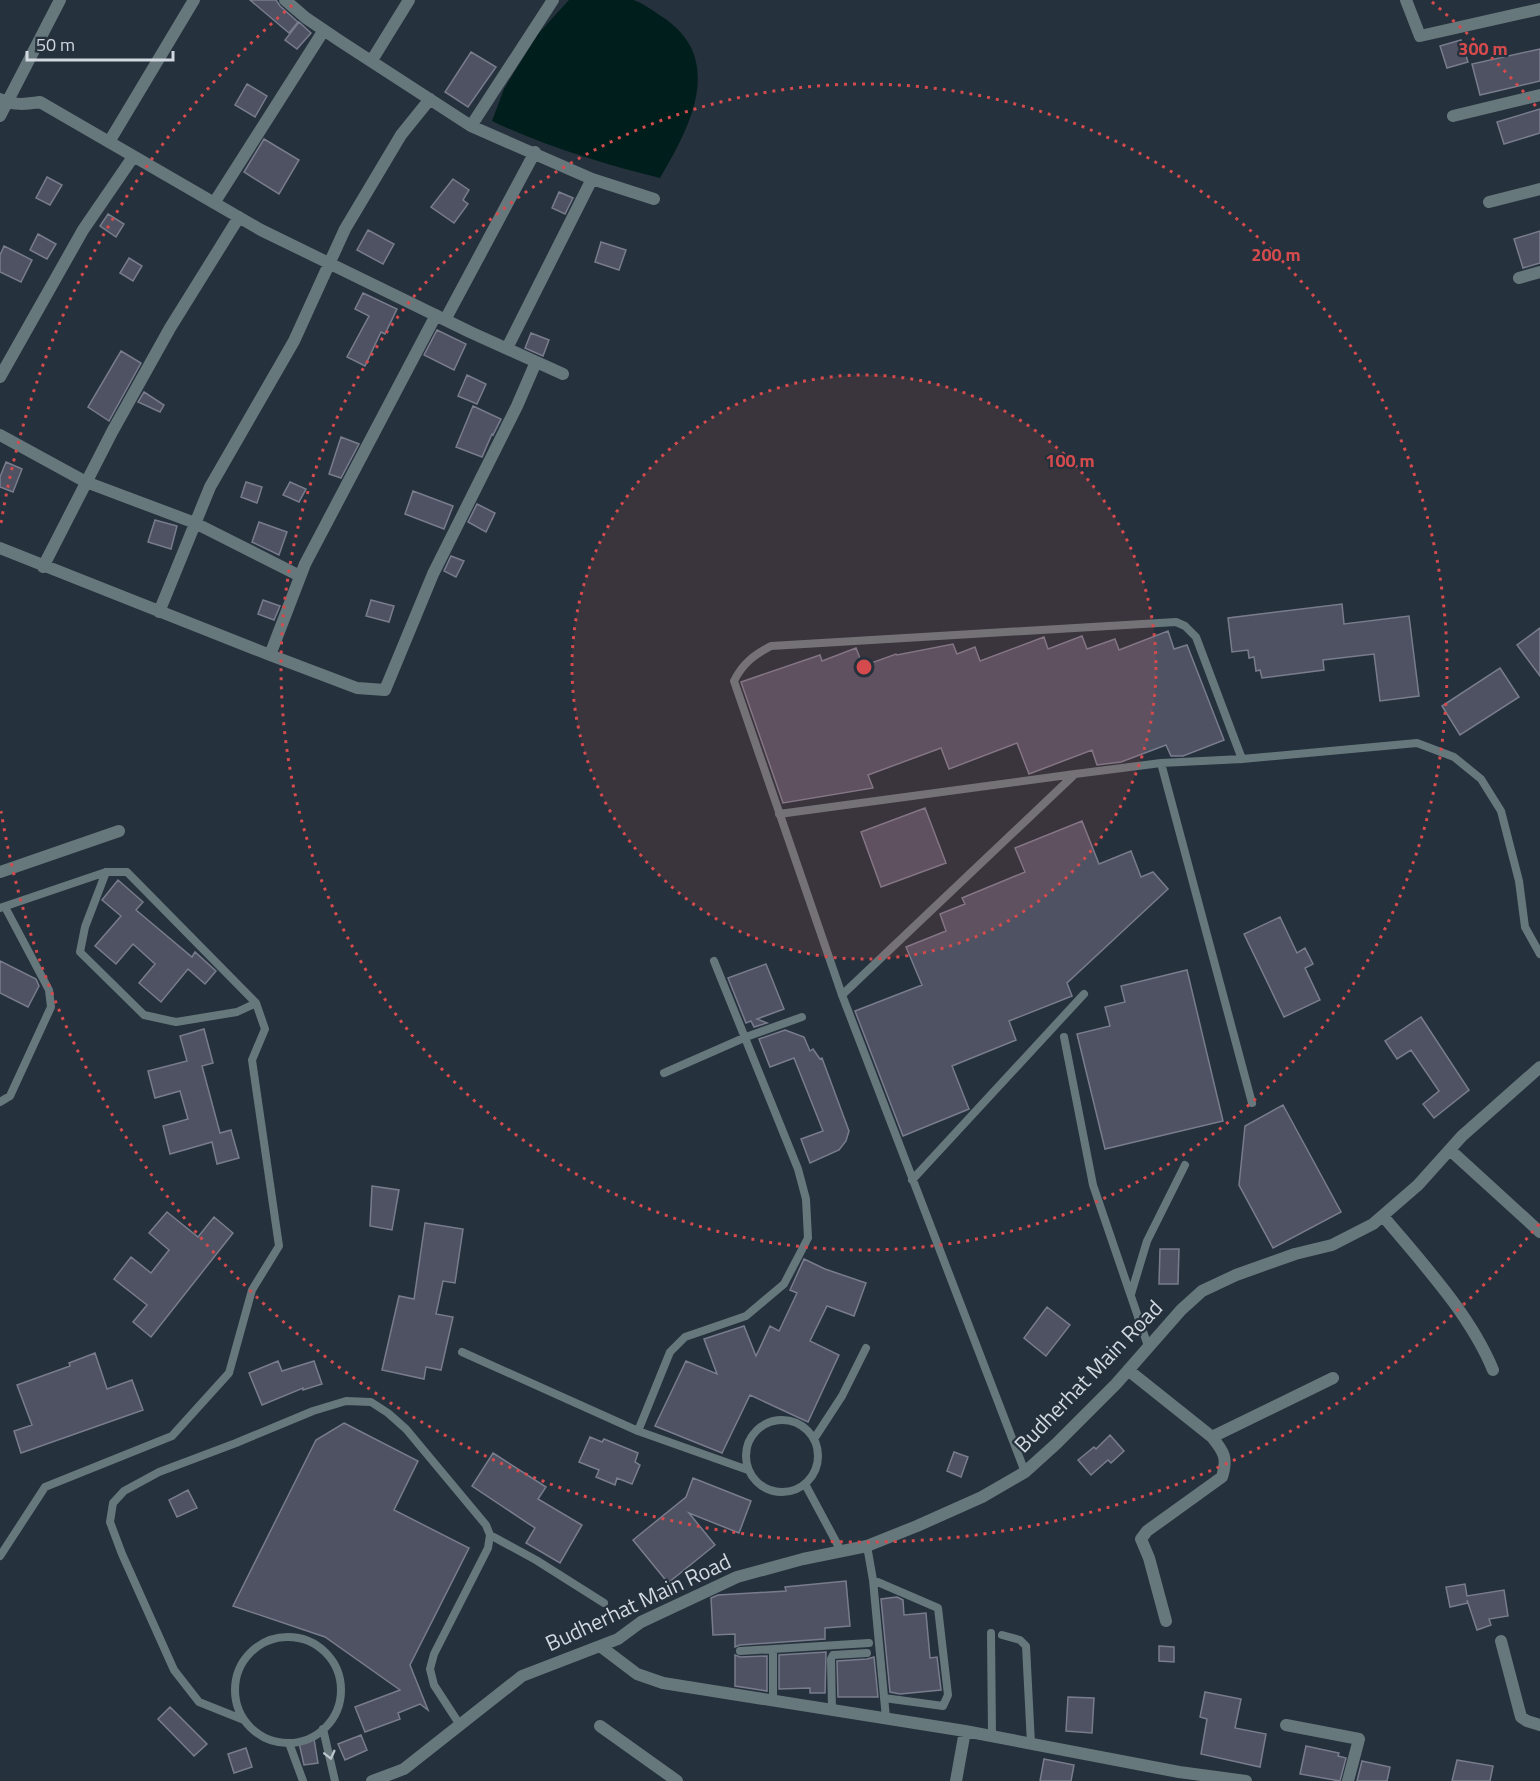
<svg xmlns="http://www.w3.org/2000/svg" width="1540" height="1781" font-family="'Titillium Web',sans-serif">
  <rect width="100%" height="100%" fill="#25313c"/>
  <!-- water -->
  <path fill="#001e1c" d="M569,0C584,0 621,0 633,0C643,3 653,11 661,16C727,58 690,127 660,178C603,164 545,146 492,121L504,89L538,34Z"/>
  <!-- building -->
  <path fill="#4f5262" stroke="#797c8d" stroke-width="1.5" d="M250,0H276L280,6L298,22L289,33Z
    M299,22L311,33L297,49L285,40Z
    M1461,40L1468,62L1447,68L1440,46Z
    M1540,49V81L1480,95L1472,64Z
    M471,52L496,67L468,107L445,92Z
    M247,84L267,96L255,117L235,105Z
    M1540,109V133L1504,144L1497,122Z
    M264,139L299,160L279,194L244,172Z
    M47,177L62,185L50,205L36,198Z
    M453,179L469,190L463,200L468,204L454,223L431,207Z
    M559,192L573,198L565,214L552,208Z
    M108,214L124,224L116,237L100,226Z
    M368,230L394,244L383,264L357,250Z
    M1540,231V263L1523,268L1514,239Z
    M38,234L56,244L47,259L30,250Z
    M601,242L626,250L619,270L595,262Z
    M4,246L32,260L21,282L0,272V255Z
    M129,258L142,266L133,281L120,273Z
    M363,293L397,309L385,334L381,332L365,366L347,357L369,316L355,309Z
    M437,330L466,344L454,370L424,355Z
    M531,333L549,340L543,356L525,348Z
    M121,351L141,363L109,421L88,407Z
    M467,375L486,384L477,404L458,396Z
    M144,392L164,405L160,412L138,402Z
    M473,406L501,419L493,435L492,434L482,457L456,447Z
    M341,437L359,444L341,478L329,474Z
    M6,462L22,469L13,492L0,487V477Z
    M246,482L262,487L257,503L241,497Z
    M290,482L306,489L299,502L283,495Z
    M413,491L453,506L444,529L405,514Z
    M477,504L495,513L486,532L468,522Z
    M155,520L177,526L171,549L148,542Z
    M259,522L287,532L279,555L252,542Z
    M451,556L464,561L456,577L444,571Z
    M263,600L280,606L274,620L258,614Z
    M371,600L394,606L389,622L366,616Z
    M1342,604L1344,624L1409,616L1419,696L1380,701L1374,654L1323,660L1324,670L1262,678L1260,670L1256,671L1254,657L1249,658L1248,650L1232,652L1228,618Z
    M1540,628V676L1517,645Z
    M1168,631L1174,649L1187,645L1224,740L1183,756H1171L1166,745L1121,762L1097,765L1092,750L1029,774L1017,743L949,769L941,748L868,775L873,788L783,803L741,682L820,655L822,661L856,648L863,666L896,654L897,655L953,644L957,654L975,647L980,661L1044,637L1048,649L1082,636L1087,649L1115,639L1119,650Z
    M1500,668L1519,697L1460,735L1442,706Z
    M925,808L946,863L881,887L861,832Z
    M1082,821L1099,864L1131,851L1141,877L1153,872L1168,889L1067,983L1072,996L1009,1021L1016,1040L952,1066L969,1109L903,1136L855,1011L922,985L906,947L946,931L940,914L965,904L962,898L1025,872L1015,848Z
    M118,880L143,902L136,910L192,957L195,952L216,971L205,984L188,969L161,1002L139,983L155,964L133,944L116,964L95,946L121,916L102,900Z
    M1280,917L1297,953L1305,948L1313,964L1305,968L1320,1000L1284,1017L1244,934Z
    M0,961L36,979L39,986L28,1007L0,993Z
    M766,964L784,1009L757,1019L767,1023L754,1027L751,1021L746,1023L728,978Z
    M1187,970L1223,1121L1105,1149L1077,1034L1110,1026L1105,1007L1125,1002L1121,986Z
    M1421,1017L1469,1090L1434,1118L1423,1104L1439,1091L1411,1050L1397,1059L1385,1041Z
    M204,1029L213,1063L202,1066L220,1133L231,1130L239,1158L217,1164L212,1142L170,1154L163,1126L188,1119L180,1091L155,1098L148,1071L187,1061L180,1036Z
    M785,1030L804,1037L810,1051L813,1049L820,1059L822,1058L849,1131L846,1141L839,1150L810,1163L801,1139L823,1131L794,1058L770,1067L759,1039Z
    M1283,1105L1341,1212L1273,1248L1239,1185L1245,1126Z
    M372,1186L399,1190L392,1230L370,1226Z
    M167,1212L198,1237L214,1217L233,1233L151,1337L133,1322L147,1305L114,1279L131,1257L151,1273L169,1250L149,1233Z
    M425,1223L463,1229L455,1283L443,1281L436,1314L453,1317L441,1370L426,1367L424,1379L382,1370L399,1296L414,1299Z
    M1160,1249H1179L1178,1284H1159Z
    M804,1259L825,1269L866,1283L854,1316L827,1306L810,1341L839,1355L808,1422L750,1395L722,1453L655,1426L686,1361L717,1374L704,1339L744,1326L756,1356L770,1326L779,1331L797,1293L790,1290Z
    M1047,1307L1070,1325L1046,1356L1024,1338Z
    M95,1353L107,1389L132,1380L143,1410L21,1453L14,1431L32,1425L17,1385L70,1366L69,1363Z
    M278,1361L282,1371L314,1361L322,1384L303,1390V1388L262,1405L249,1373Z
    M344,1423L418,1461L394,1510L469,1548L410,1665L428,1710L420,1704L398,1713L400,1719L365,1732L355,1707L400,1690L325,1637L233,1606L316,1440Z
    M1110,1435L1124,1451L1111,1463L1108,1460L1091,1475L1078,1460L1094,1447L1096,1449Z
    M590,1437L602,1442L604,1439L638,1453L635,1462L640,1465L632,1484L617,1478L615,1485L596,1477L599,1470L579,1462Z
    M954,1452L968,1457L961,1477L947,1471Z
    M493,1453L546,1487L538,1499L582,1525L560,1563L526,1543L535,1528L472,1486Z
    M693,1478L751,1501L739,1533L689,1513L715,1545L668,1583L633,1540L686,1497Z
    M188,1490L197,1508L177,1517L169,1500Z
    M846,1581L850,1626L825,1628V1639L740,1645L735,1647V1634L713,1635L711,1598L718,1595L786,1591L785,1587Z
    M1465,1584L1467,1596L1504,1590L1508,1616L1489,1619L1491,1625L1477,1630L1467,1600L1468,1603L1450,1607L1446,1587Z
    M897,1597L903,1600L904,1615L926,1613L930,1658L937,1657L941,1690L900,1694L890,1692L881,1599Z
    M1159,1646L1174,1647V1662L1159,1661Z
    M826,1652L825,1693H810V1688L779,1689V1655Z
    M735,1655L740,1657L767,1656V1691L735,1686Z
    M874,1657L878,1697H838L837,1661L867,1659Z
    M1205,1692L1241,1699L1235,1728L1266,1734L1260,1767L1201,1754L1207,1719L1200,1717Z
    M1068,1697L1094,1698L1092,1733L1066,1731Z
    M170,1707L207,1744L194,1756L158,1719Z
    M361,1735L367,1750L345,1760L338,1744Z
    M314,1739L318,1763L304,1765L299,1743Z
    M1306,1746L1339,1753L1338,1756L1346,1758L1340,1781L1300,1774Z
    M246,1748L252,1767L234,1773L228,1754Z
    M1044,1759L1074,1765L1071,1781H1040Z
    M1457,1760L1493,1766L1490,1781H1452Z
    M1362,1761L1390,1767L1387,1781H1357Z"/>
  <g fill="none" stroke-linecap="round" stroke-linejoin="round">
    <!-- service -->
    <path stroke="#67787d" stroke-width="8" d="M1161,763L1252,1103
      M779,814L1075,774
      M106,872L85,927L80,952L144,1015L176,1022L237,1012L256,1003
      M0,908L106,872H127L256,1003L265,1029L252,1060L279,1246L252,1290L229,1373L172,1436L45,1487L0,1556
      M842,995L1075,774L1161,763L1242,759L1417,743L1454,757L1481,779L1501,811L1519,881L1525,927L1540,954
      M1064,1037L1093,1185L1148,1346
      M664,1073L746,1037L802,1017
      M0,1102L10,1096L51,1007L49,990L5,907
      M912,1180L1084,994
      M1131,1294L1147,1241L1185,1165
      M462,1352L638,1431L748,1470
      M746 1456a36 36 0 1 1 72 0a36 36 0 1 1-72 0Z
      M638,1431L670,1352L685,1337L746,1316L784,1284L808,1238L806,1199L798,1169L714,961
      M814,1439L842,1396L866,1348
      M1025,1472L842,995L734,681C743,663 754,655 771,646L1176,622L1185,626L1196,637L1242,759
      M805,1484L841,1551
      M490,1535L536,1560L604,1603
      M867,1546L873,1580L886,1718
      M873,1580L938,1608L948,1695L943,1706L884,1698
      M991,1633L992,1735
      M1002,1635L1020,1640L1026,1646L1031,1744
      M235 1690a53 53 0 1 1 106 0a53 53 0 1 1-106 0Z
      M740,1651L773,1649
      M773,1701V1649L869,1643
      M832,1710L831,1659L833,1655L867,1653
      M244,1720L199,1702L174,1670L122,1554L110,1522L113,1503L124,1491L159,1472L236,1443L313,1411L346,1401L371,1402L388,1413L406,1429L486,1525L490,1535L488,1548L434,1654L430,1669L434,1685L460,1725
      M323,1729L335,1781
      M289,1743L303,1781"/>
    <!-- minor -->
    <path stroke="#67787d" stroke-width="12" d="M285,0L306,18L340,41L471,126L592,179L654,199
      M1406,0L1420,36L1540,9
      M372,60L409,0
      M0,99C13,106 27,104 40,102L261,230L470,332L563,374
      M0,116L60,0
      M1453,116L1540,95
      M471,126L553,0
      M109,142L194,0
      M1489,202L1540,189
      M214,203L324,30
      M1519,278L1540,272
      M445,320L535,152
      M507,348L592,179
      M0,377L83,230L133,157
      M0,435L86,482L195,523L300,576
      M0,548L270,655L357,688L385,690L433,574L517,406L536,362
      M43,567L112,432L170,328L239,217
      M159,612L210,487L294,341L345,229L401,135L430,99
      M270,655L305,564L436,315
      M0,872L119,831
      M1450,1150L1540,1232
      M1383,1216C1422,1263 1470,1314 1493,1370
      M1128,1370L1212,1437C1224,1452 1228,1458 1222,1477L1147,1531L1141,1539L1149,1558L1166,1621
      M1212,1437L1333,1378
      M1501,1641L1521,1717L1527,1721L1540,1725
      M600,1646L637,1674L663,1683L965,1731L1179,1772L1246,1781
      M1286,1725L1359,1739L1348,1781
      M600,1726L677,1781
      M372,1781L404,1769L522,1676L618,1639L641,1622L737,1577L803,1559L867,1546L917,1526L982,1497L1025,1472L1056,1444L1116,1384L1181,1310L1202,1291L1236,1275L1295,1254L1332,1245L1373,1224L1418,1185L1462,1136L1540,1067
      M956,1781L965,1731"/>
  </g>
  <!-- one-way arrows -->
  <defs><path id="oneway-chevron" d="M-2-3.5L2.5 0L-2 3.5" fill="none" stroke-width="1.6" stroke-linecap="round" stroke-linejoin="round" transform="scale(1.5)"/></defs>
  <use stroke="#bcc5cc" href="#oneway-chevron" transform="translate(330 1755) rotate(76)"/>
  <!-- distance rings -->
  <circle cx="864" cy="667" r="292" fill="#d54b4d" fill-opacity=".12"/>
  <g fill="none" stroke="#d54b4d" stroke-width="3" stroke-dasharray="3 6">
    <circle cx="864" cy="667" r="292"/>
    <circle cx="864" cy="667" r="583"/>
    <path d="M1539 1224A875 875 0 0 1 1 811M1 523A875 875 0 0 1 296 2M1432 2A875 875 0 0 1 1539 110"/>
  </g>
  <g text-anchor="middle" stroke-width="4.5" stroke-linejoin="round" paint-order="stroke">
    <!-- street labels -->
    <g font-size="22" fill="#d1d8e0" stroke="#25313c">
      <text transform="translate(1088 1376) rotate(-46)" y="8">Budherhat Main Road</text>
      <text transform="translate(638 1602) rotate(-25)" y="8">Budherhat Main Road</text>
    </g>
  </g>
  <circle cx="864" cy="667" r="9" fill="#d54b4d" stroke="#25313c" stroke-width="3"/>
  <g font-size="18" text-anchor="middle" font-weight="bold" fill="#d54b4d" stroke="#25313c" stroke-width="4.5" stroke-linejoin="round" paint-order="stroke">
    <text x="1483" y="55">300 m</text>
    <text x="1276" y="261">200 m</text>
    <text x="1070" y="467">100 m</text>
  </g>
  <!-- scale -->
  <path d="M27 51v9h146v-9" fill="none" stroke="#d1d8e0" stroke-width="3"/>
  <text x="36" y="51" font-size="18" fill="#d1d8e0" stroke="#25313c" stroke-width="4.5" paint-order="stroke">50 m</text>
</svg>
